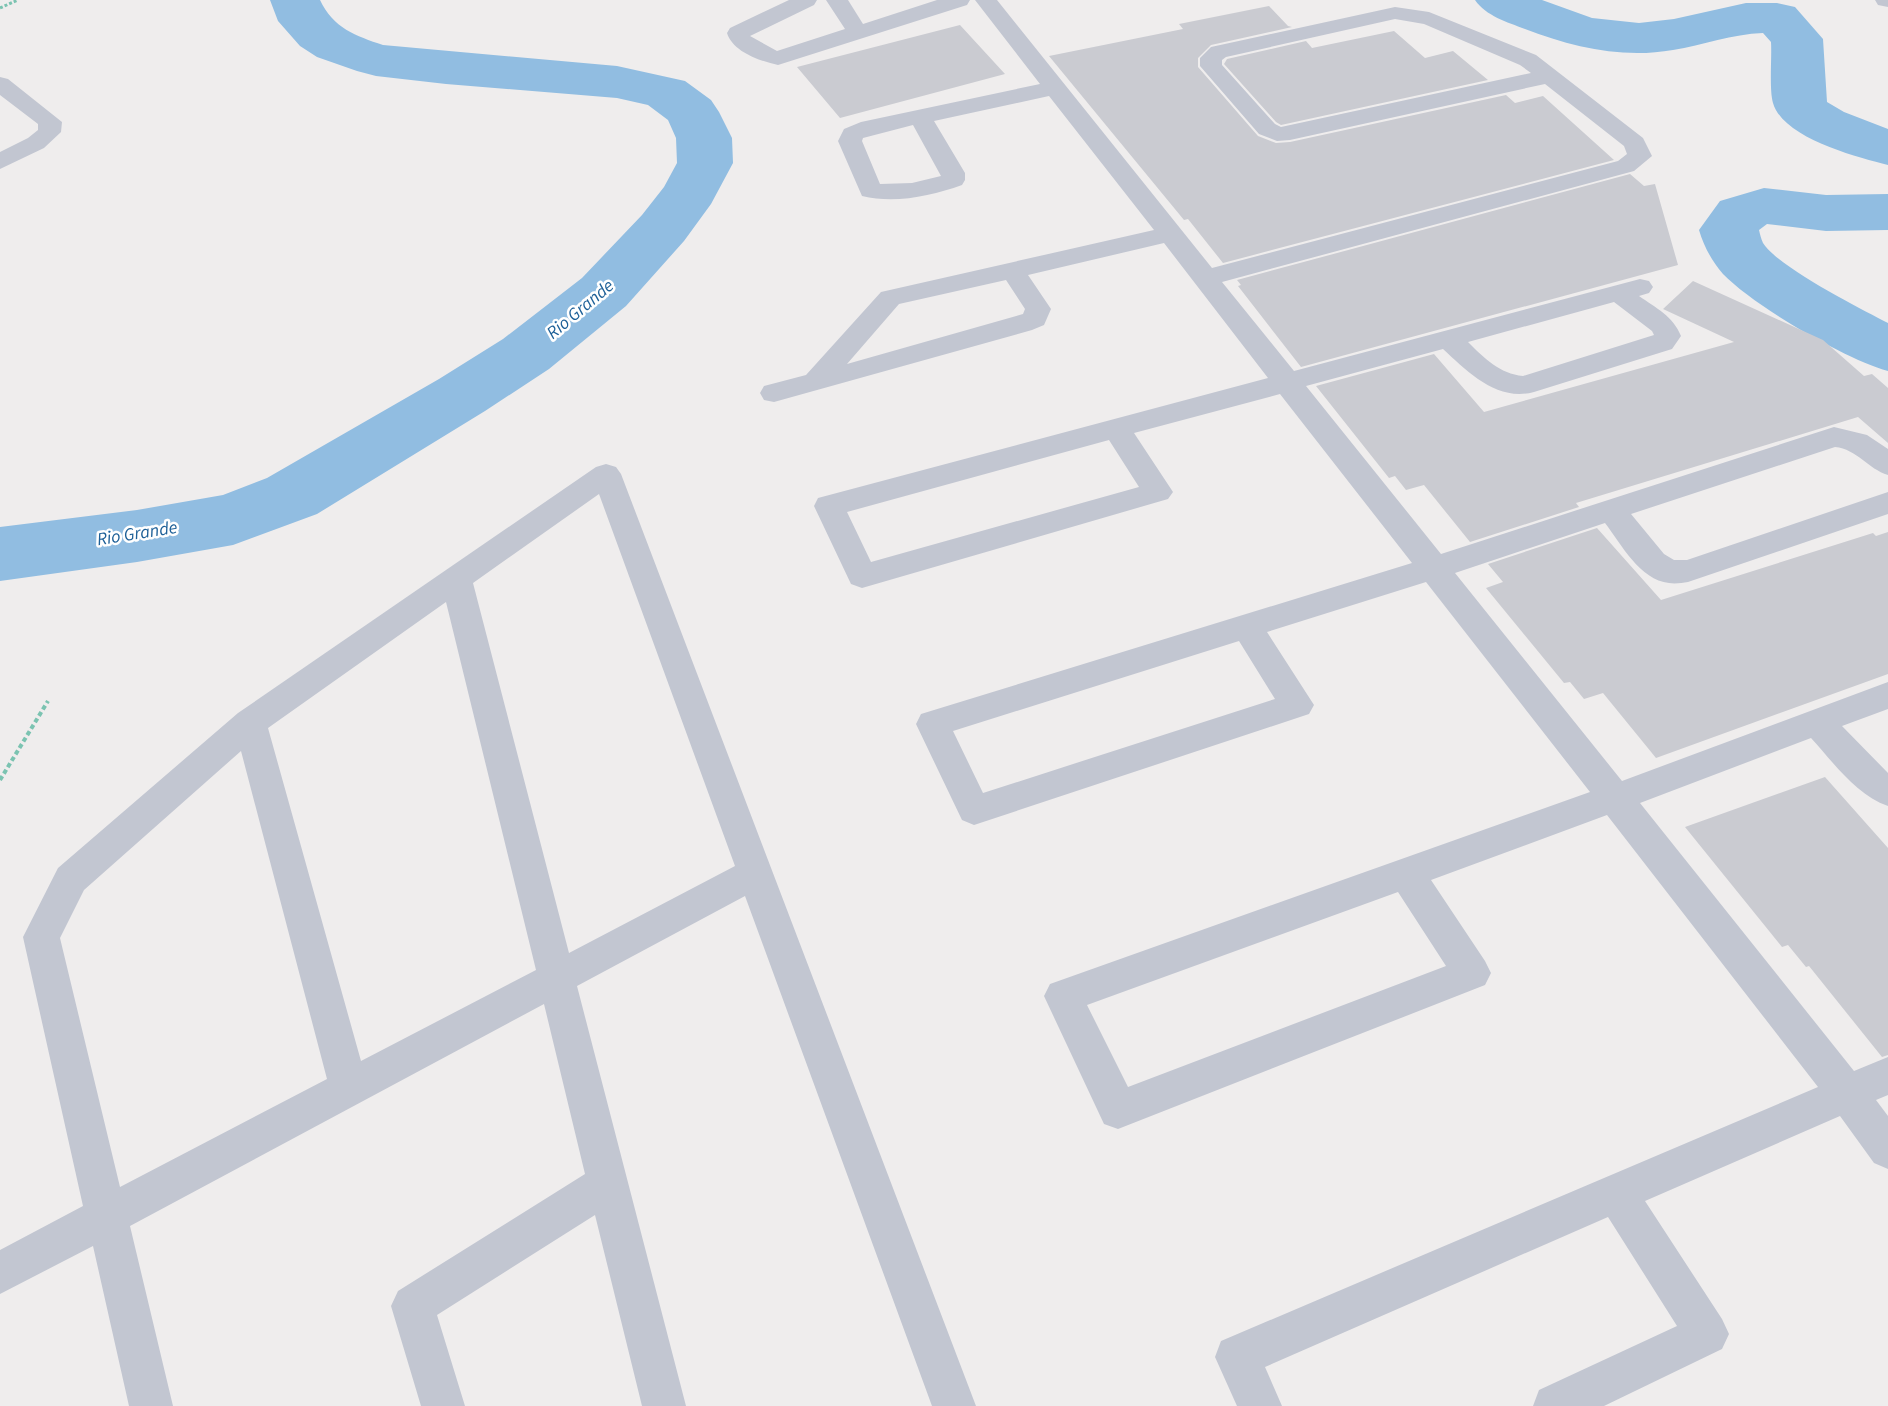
<svg xmlns="http://www.w3.org/2000/svg" width="1888" height="1406" font-family="'Source Sans 3',sans-serif">
  <rect width="100%" height="100%" fill="#efeded"/>
  <g fill="none" stroke-linecap="round" stroke-linejoin="round">
    <!-- river -->
    <path fill="#91bde1" fill-rule="evenodd" d="M270,0H320C333,28 356,36 383,45L617,66L685,81L711,100L719,112L732,138L733,163L711,204L684,241L626,306L549,369L485,411L317,514L233,545L137,562L0,581V527L137,510L223,495L267,478L439,379L503,339L582,278L642,215L664,187L677,163L676,138L668,120L648,105L617,98L446,84L376,76L357,71L317,57L300,46L278,21Z
      M1475,0H1542L1592,18L1639,23L1674,19L1746,3H1777L1795,7L1823,39L1827,102L1844,112L1888,129V165C1856,157 1783,138 1773,103C1769,89 1772,57 1771,42L1763,33C1732,34 1703,45 1673,50C1622,59 1572,47 1525,29C1507,22 1486,16 1475,0Z
      M1764,188L1826,195L1888,194V230L1826,231L1767,224L1759,230C1760,234 1761,239 1763,243C1778,267 1861,309 1888,323V371C1845,359 1754,306 1723,274C1712,261 1704,247 1699,230L1720,201Z"/>
  </g>
  <!-- building -->
  <path fill="#cacbd1" d="M1269,6L1288,26L1292,27L1211,45L1198,58V67L1258,136L1276,143L1290,142L1506,95L1515,103L1543,96L1614,160L1223,263L1188,219L1184,220L1049,56L1183,29L1179,24Z
    M960,25L1005,74L840,118L797,67Z
    M1394,31L1425,58L1453,51L1488,80L1281,125L1276,122L1224,64L1227,59L1306,41L1312,48Z
    M1630,174L1644,186L1655,184L1678,265L1301,367L1238,286L1241,285L1237,280Z
    M1693,281L1823,340L1864,376L1872,374L1888,388V443L1858,417L1576,503L1579,507L1470,542L1424,485L1406,490L1395,476L1389,478L1316,386L1434,354L1484,412L1734,342L1663,309Z
    M1597,528L1661,600L1873,533L1876,536L1888,532V674L1656,758L1603,693L1584,699L1570,682L1564,683L1486,588L1503,582L1488,564Z
    M1825,777L1888,848V1055L1882,1057L1809,966L1806,967L1788,945L1782,947L1685,827Z"/>
  <g fill="none" stroke-linecap="round" stroke-linejoin="round">
    <!-- path-far1 -->
    <path stroke="#7bc3b1" stroke-width="3" stroke-dasharray="3 2" stroke-linecap="butt" d="M0,8L18,0"/>
    <!-- path -->
    <path stroke="#7bc3b1" stroke-width="4" stroke-dasharray="4.5 3" stroke-linecap="butt" d="M0,780L48,701"/>
    <!-- minor -->
    <path fill="#c2c6d1" fill-rule="evenodd" d="M789,0H817L814,5L750,36L777,51L845,29L826,0H848L863,24L937,0H970L967,5L778,65C760,61 733,52 727,33L730,28Z
      M975,0H997L1212,268L1618,161L1627,154L1624,146L1545,84L1290,140L1277,141L1259,134L1200,66V58L1211,47L1395,7L1429,12L1536,55L1643,138L1652,156L1634,171L1222,282L1294,371L1640,279L1649,281L1653,287L1649,293L1639,296C1656,308 1673,316 1681,336L1672,349L1534,392C1497,402 1468,372 1443,349L1306,386L1441,554L1834,427L1867,435L1888,449V475C1868,469 1857,449 1835,447L1631,514L1664,554L1674,560H1687L1888,492V514L1688,582C1682,583 1675,584 1669,583C1640,580 1621,544 1605,523L1455,573L1622,781L1888,682V709L1842,726L1888,773V806C1856,795 1834,763 1811,738L1640,803L1854,1071L1888,1057V1095L1876,1100L1888,1116V1169L1874,1163L1840,1116L1645,1201L1722,1319L1729,1334L1722,1349L1604,1406H1533L1539,1390L1677,1326L1608,1217L1265,1367L1282,1406H1237L1215,1357L1221,1341L1818,1087L1607,815L1431,880L1485,961L1491,973L1485,985L1118,1129L1104,1124L1044,996L1050,984L1590,792L1426,582L1267,632L1314,705L1309,714L974,825L962,820L916,724L921,714L1412,563L1280,394L1134,433L1173,492L1168,499L862,588L851,584L814,506L818,498L1268,378L1164,243L1028,275L1051,309L1044,325L1032,330L774,402L764,400L760,393L764,386L806,375L881,292L1154,230L1049,96L934,121L965,173V180L962,185C931,196 895,204 862,196L838,141L844,129L861,122L1040,84ZM1395,19L1424,24L1520,65L1531,73L1281,127L1275,124L1222,65V60L1226,57ZM913,125L941,176L912,183L880,184L862,141L863,138ZM1006,280L1025,309L1023,314L847,364L899,304ZM1614,302L1652,331L1654,335L1523,376C1500,374 1484,358 1468,342ZM1109,440L1139,487L871,562L847,512ZM1239,641L1275,699L983,793L953,731ZM1398,892L1446,966L1128,1087L1087,1005Z
      M1875,0H1888V7L1878,5Z
      M0,77L8,79L62,122L61,132L44,148L0,169V152L28,138L38,130V124L0,95Z
      M606,464L616,467L621,474L976,1406H932L745,896L577,986L686,1406H642L595,1215L437,1315L465,1406H421L391,1306L398,1291L585,1174L544,1004L130,1226L173,1406H129L93,1246L0,1294V1250L83,1206L23,937L58,868L238,713L596,467ZM599,494L735,866L569,953L473,583ZM446,602L536,970L361,1061L268,728ZM241,751L327,1079L120,1187L60,938L84,890Z"/>
  </g>
  <g text-anchor="middle" stroke-width="5" stroke-linejoin="round" paint-order="stroke">
    <!-- far-water labels -->
    <g font-size="18" font-style="italic" fill="#1c5f97" stroke="#fff">
      <text transform="translate(580 309) rotate(-40)" y="6">Rio Grande</text>
      <text transform="translate(137 533) rotate(-9)" y="6">Rio Grande</text>
    </g>
  </g>
</svg>
